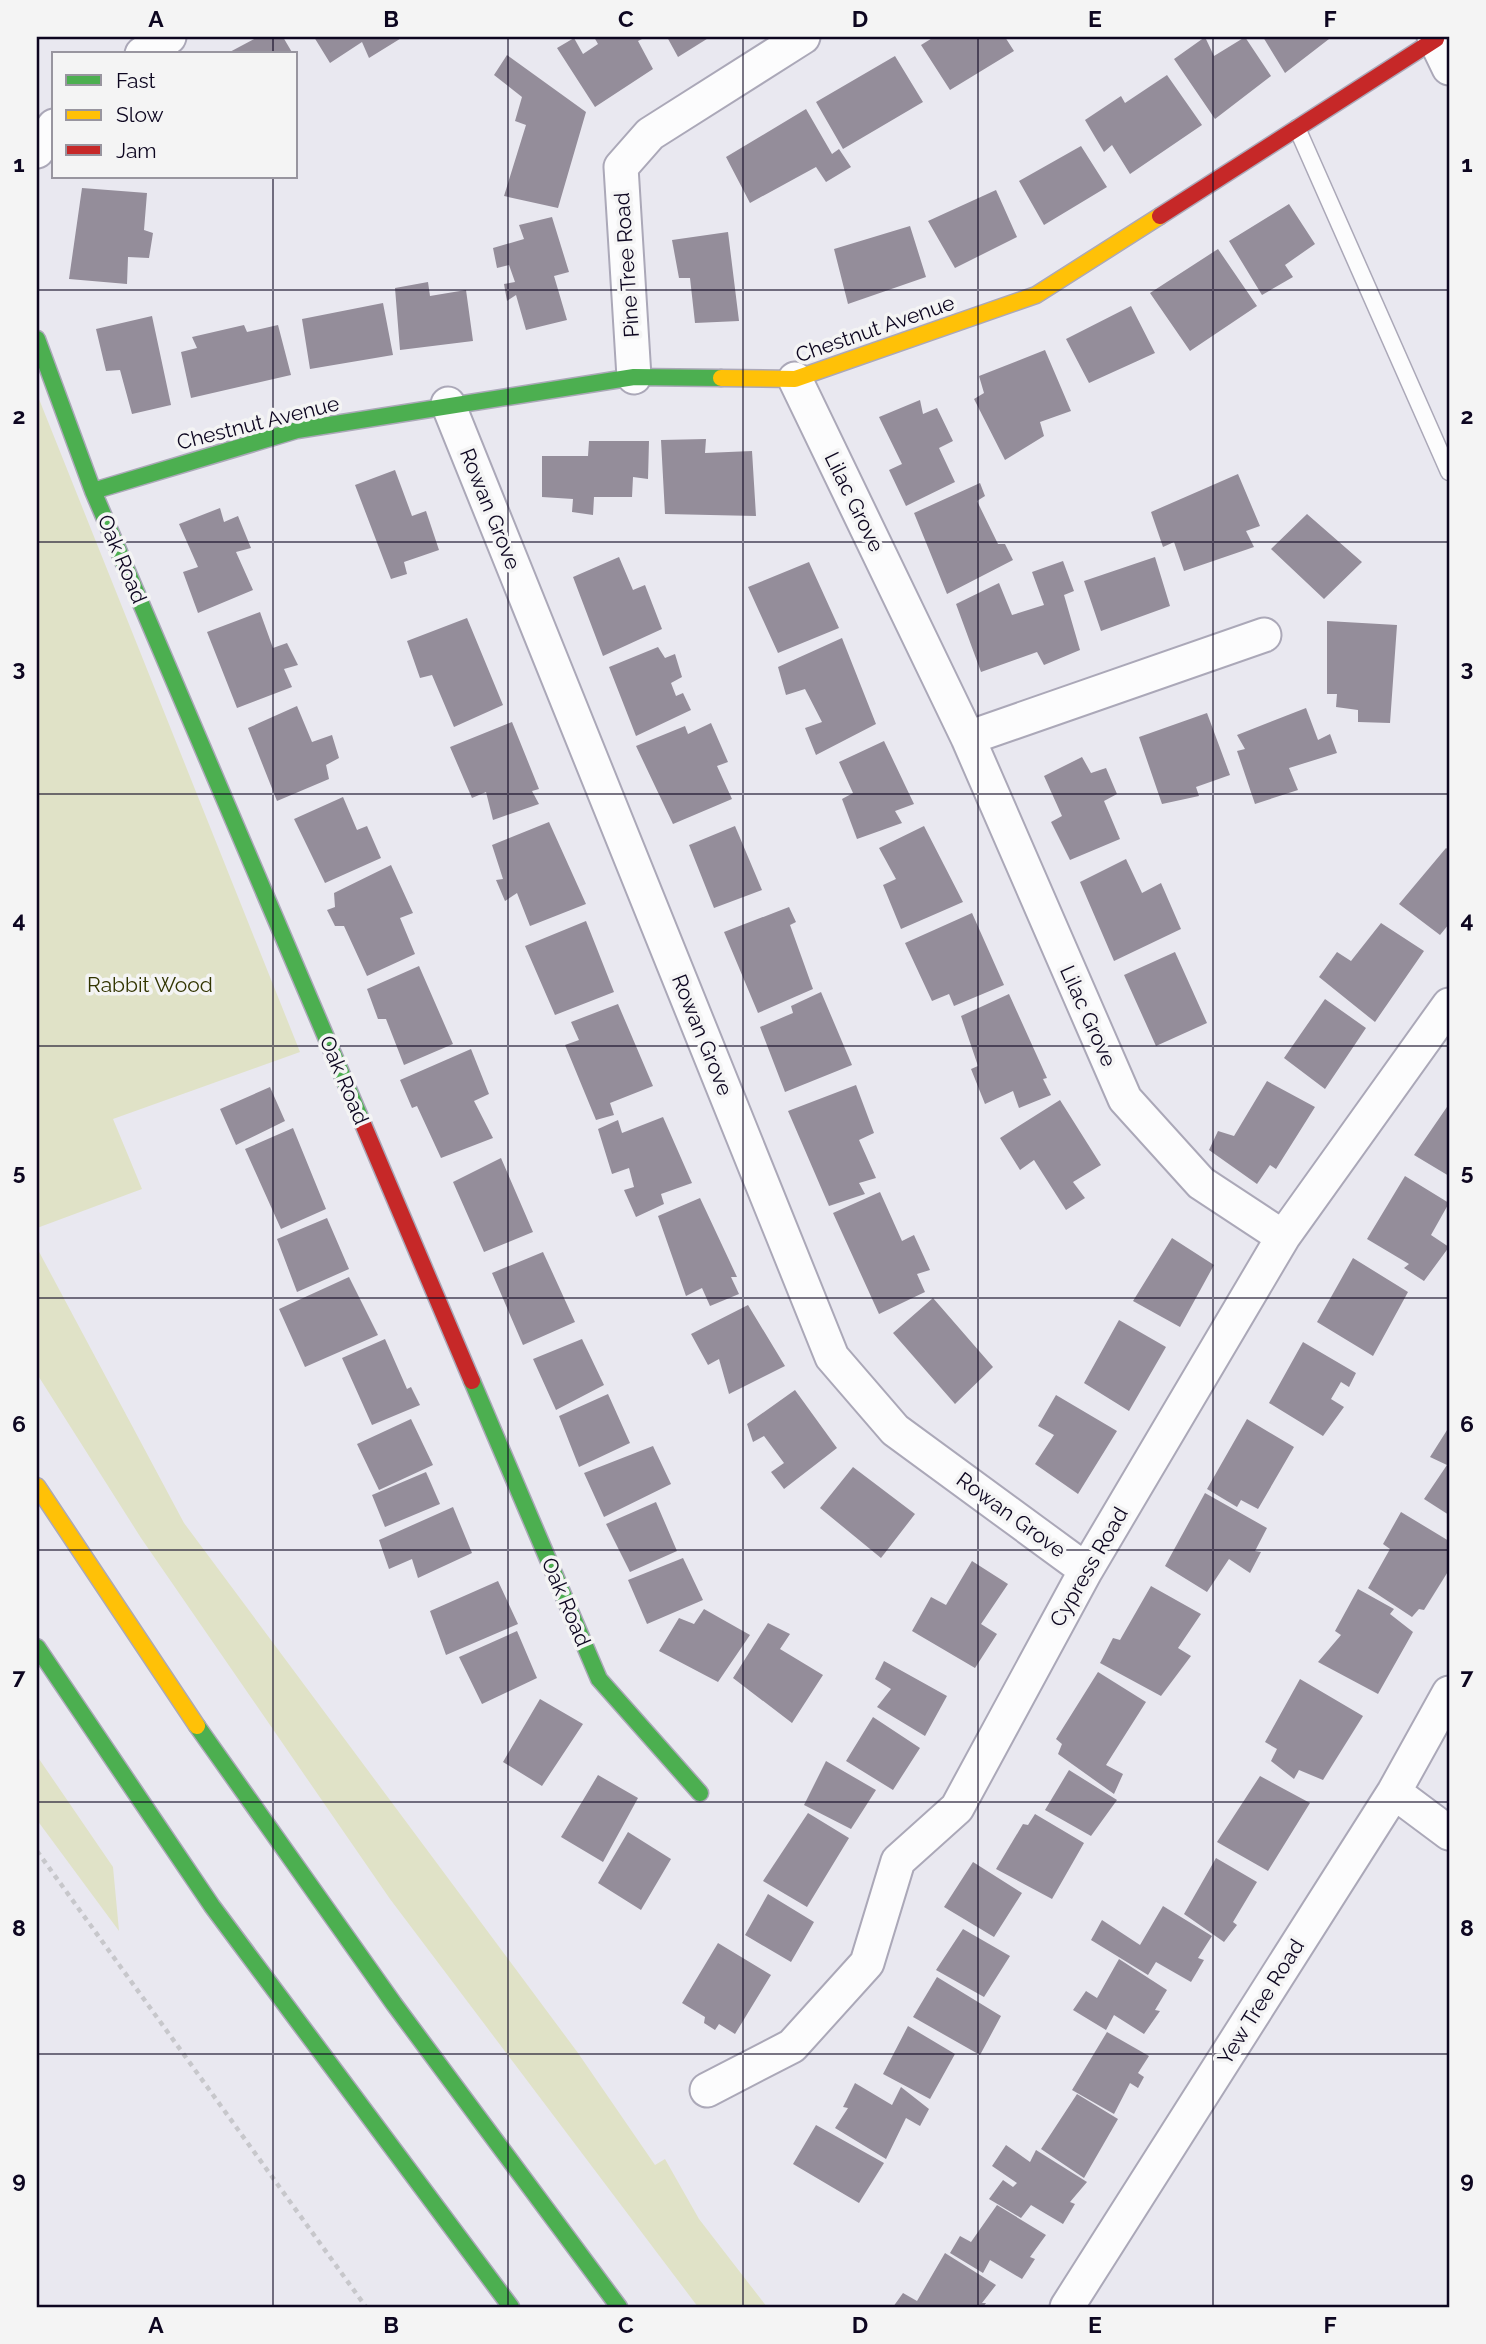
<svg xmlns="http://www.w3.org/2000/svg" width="1486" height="2344" font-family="Raleway,sans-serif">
  <rect width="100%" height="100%" fill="#e9e8f0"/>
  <!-- green -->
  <path fill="#e0e2c7" d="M37,394L300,1052L113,1119L142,1189L37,1228Z
    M37,1248L184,1523L578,2053L655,2165L665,2159L699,2219L767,2307H698L390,1899L141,1538L37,1374Z
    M37,1756L113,1867L119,1931L37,1820Z"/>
  <!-- building -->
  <path fill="#948d9a" d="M258,37H283L293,54H226Z
    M314,37H403L369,58L362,42L330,63Z
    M594,37H646L638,41L653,69L595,107L557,48L574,38L583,54L598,44Z
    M667,37H710L678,57Z
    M934,37H1005L1014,51L950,90L921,45Z
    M1205,37L1214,56L1245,37L1271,76L1215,119L1174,59Z
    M1263,37H1328L1329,39L1285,73Z
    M507,55L586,112L558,208L504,196L526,125L515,121L522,97L494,75Z
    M895,56L923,102L843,149L816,102Z
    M1167,75L1202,125L1130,174L1112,145L1104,152L1085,120L1121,96L1125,103Z
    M806,109L832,154L839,149L851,167L826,182L816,167L750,203L726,157Z
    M1081,146L1107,187L1044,225L1019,181Z
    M82,188L147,193L144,230L153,233L149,258L128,257L127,284L69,279Z
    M996,190L1017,237L955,268L928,221Z
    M1289,204L1315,244L1285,265L1293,277L1262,295L1229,241Z
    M552,217L569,272L554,276L567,320L526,330L516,295L507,301L504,284L515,282L509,265L497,268L493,248L524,239L519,225Z
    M910,226L926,277L848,304L834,249Z
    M728,232L739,321L695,323L690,278H679L672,240Z
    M1218,249L1257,306L1190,351L1150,293Z
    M428,282L430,296L466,290L473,341L400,350L395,288Z
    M383,303L393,355L310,369L302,319Z
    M1131,306L1155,353L1089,383L1066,339Z
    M152,316L171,405L132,414L120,370L106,371L96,329Z
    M244,325L247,332L278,325L291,375L191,398L181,352L197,348L192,337Z
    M1045,350L1071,411L1040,422L1044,436L1005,460L974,399L984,393L979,376Z
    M920,400L923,414L937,408L953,441L939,448L955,482L906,506L889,470L902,464L879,417Z
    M706,439L705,453L752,451L756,516L665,514L661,440Z
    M589,441H649L648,479L633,477L632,497H594L593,515L572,512L573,499L542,497V456H588Z
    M395,470L412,516L426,511L439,550L404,562L407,574L391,579L355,485Z
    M1238,474L1260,526L1246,531L1254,547L1184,571L1174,542L1163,547L1151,512Z
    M980,483L985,496L977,501L998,544H1005L1013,560L947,594L914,513Z
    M220,508L224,522L238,516L251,548L236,552L253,590L198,613L183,572L198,567L179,524Z
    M1307,514L1362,562L1324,599L1271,549Z
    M619,557L633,590L645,585L662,629L603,656L573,577Z
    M1155,557L1170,606L1101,631L1084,581Z
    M1063,561L1074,591L1064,595L1080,650L1044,665L1037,652L981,672L956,604L999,583L1012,615L1044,605L1032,572Z
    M809,562L839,628L778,653L748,587Z
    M260,612L273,648L287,643L298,665L284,669L292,687L237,708L207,632Z
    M467,618L503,705L454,727L432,675L420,678L407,641Z
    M1327,621L1397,625L1390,723L1358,722V710L1336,707L1337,694H1327Z
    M842,638L876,724L816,755L805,728L822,722L805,689L786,695L778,667Z
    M658,647L665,658L675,654L682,677L671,683L676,696L683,693L691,710L636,736L609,667Z
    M297,706L312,742L332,735L339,758L326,765L329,779L277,801L248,728Z
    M1306,708L1318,740L1330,734L1337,753L1289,768L1298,790L1255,804L1237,751L1245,749L1237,735Z
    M1207,713L1230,775L1196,787L1199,796L1162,804L1139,737Z
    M512,722L539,789L532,791L539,804L493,820L486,792L472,798L450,747Z
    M711,723L728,762L717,766L732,799L673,824L636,746L685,726L688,734Z
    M884,741L914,804L895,811L902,823L857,839L842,799L853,793L839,762Z
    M1082,757L1091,773L1106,768L1117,794L1104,801L1120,839L1070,860L1051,822L1062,816L1044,776Z
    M343,797L357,830L367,826L381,858L325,883L294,819Z
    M549,822L586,904L530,926L517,893L505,901L496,880L503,879L492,845Z
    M735,826L762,890L714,908L689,845Z
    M924,826L963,902L901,929L883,885L896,879L879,848Z
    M1446,848L1449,850V924L1440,935L1399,904Z
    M1126,859L1142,893L1161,883L1181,929L1114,961L1080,882Z
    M391,865L413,913L400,918L415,954L367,976L344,926H335L327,910L335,907L334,893Z
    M789,907L796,922L790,925L813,989L758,1013L724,932Z
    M972,913L1004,985L954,1006L949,994L932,1001L905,943Z
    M586,921L614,992L555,1015L525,946Z
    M1381,923L1424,951L1375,1022L1319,977L1337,952L1351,961Z
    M1175,952L1207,1023L1156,1046L1124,975Z
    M419,966L453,1044L404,1065L386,1019H378L367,989Z
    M821,992L852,1065L785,1092L760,1027L793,1013L791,1006Z
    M1009,994L1047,1078L1043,1079L1051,1095L1019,1108L1013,1091L985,1104L971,1069L978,1066L961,1016Z
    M1325,999L1366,1028L1325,1089L1284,1058Z
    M618,1004L653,1086L610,1103L614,1115L596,1120L565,1045L579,1040L571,1022Z
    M471,1049L489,1094L474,1101L493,1138L441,1158L417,1106L412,1108L400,1080Z
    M1267,1081L1315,1107L1276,1169L1270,1165L1257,1184L1209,1150L1218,1131L1234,1136Z
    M856,1085L874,1133L859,1140L876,1178L859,1183L865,1194L829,1206L788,1111Z
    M270,1087L285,1121L236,1145L220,1109Z
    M1060,1100L1101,1165L1073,1182L1085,1198L1066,1210L1034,1160L1020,1170L1000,1138Z
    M1449,1104V1176L1414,1155Z
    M663,1117L692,1183L661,1194L664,1204L636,1217L624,1190L634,1187L629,1168L612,1174L598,1129L618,1120L622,1133Z
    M293,1128L326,1209L281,1229L245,1149Z
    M501,1158L533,1232L484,1252L453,1182Z
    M1405,1176L1449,1203L1431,1235L1449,1247L1424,1281L1404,1268L1409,1264L1367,1239Z
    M880,1192L902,1241L914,1235L930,1270L917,1274L925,1292L879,1314L833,1213Z
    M700,1198L737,1277H731L739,1294L710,1306L702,1288L686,1296L658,1216Z
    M327,1218L349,1269L297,1292L277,1239Z
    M1172,1238L1214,1265L1180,1327L1133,1301Z
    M543,1252L575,1322L523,1345L492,1273Z
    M1353,1258L1408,1292L1373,1356L1317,1322Z
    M349,1277L378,1335L305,1367L279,1309Z
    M933,1298L993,1367L955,1404L893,1333Z
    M748,1305L785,1366L729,1394L719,1359L708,1365L691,1334Z
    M1119,1320L1166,1347L1129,1411L1084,1383Z
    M385,1339L407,1389L411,1387L420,1405L372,1425L342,1358Z
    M582,1339L604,1385L556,1410L533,1359Z
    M1303,1342L1356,1373L1349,1387L1341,1382L1331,1399L1344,1407L1323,1436L1269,1403Z
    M795,1390L837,1448L784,1489L771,1472L784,1463L764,1436L753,1442L747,1424Z
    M608,1394L630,1443L579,1467L559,1416Z
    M1056,1395L1117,1431L1078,1494L1035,1464L1054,1435L1038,1426Z
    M411,1419L433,1465L379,1490L357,1444Z
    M1247,1419L1294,1447L1258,1509L1241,1500L1237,1507L1207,1489Z
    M1449,1427V1515L1424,1499L1447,1465L1430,1457Z
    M653,1446L671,1484L604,1517L584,1473Z
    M853,1467L915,1514L881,1558L820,1508Z
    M426,1472L440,1504L385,1527L372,1495Z
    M1205,1493L1267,1528L1255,1551L1261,1552L1250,1573L1229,1559L1207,1592L1165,1566Z
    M656,1502L677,1551L630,1572L606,1524Z
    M453,1507L472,1553L418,1578L412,1559L389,1569L379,1540Z
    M1401,1512L1449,1541V1570L1424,1610L1419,1609L1412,1617L1368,1588L1390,1549L1383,1544Z
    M683,1558L703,1600L647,1624L628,1580Z
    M972,1561L1008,1584L981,1624L997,1634L975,1668L912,1631L931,1597L946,1605Z
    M498,1581L518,1624L446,1655L430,1611Z
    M1151,1586L1201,1614L1178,1648L1191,1656L1161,1696L1100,1663L1113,1638L1120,1640Z
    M1358,1589L1394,1609L1390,1614L1413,1632L1378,1694L1318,1662L1341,1635L1335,1631Z
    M704,1609L750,1635L718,1682L659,1651L679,1618L694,1624Z
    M768,1623L790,1634L780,1649L823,1675L792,1723L733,1678Z
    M517,1631L537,1678L482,1704L459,1657Z
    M884,1661L947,1696L925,1736L877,1707L891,1689L875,1679Z
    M1098,1672L1146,1702L1106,1765L1123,1774L1114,1794L1058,1754L1062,1744L1056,1739Z
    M1300,1679L1363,1716L1323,1780L1299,1770L1294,1779L1271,1761L1277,1749L1265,1742Z
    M540,1699L583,1724L542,1786L503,1762Z
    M873,1717L920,1748L893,1790L846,1761Z
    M826,1761L876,1790L851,1829L804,1805Z
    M1069,1770L1117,1800L1091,1836L1045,1810Z
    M598,1775L638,1798L603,1862L561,1837Z
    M1260,1776L1310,1803L1268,1871L1217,1842Z
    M808,1813L849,1838L807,1907L763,1881Z
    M1035,1814L1084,1843L1052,1899L996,1869L1023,1824L1028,1825Z
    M628,1832L671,1859L641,1910L598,1883Z
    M1216,1858L1257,1882L1233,1922L1237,1925L1224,1942L1184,1914Z
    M973,1862L1022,1893L994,1937L944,1907Z
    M768,1894L814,1922L791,1962L745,1935Z
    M1163,1906L1212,1936L1198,1958L1204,1960L1191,1982L1156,1962L1148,1975L1091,1940L1102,1920L1140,1945Z
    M963,1929L1010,1956L984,1997L936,1970Z
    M718,1943L771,1975L735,2034L719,2024L715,2030L704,2023L705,2017L682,2003Z
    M1119,1959L1167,1990L1155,2010L1160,2011L1144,2034L1114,2015L1106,2030L1073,2010L1086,1991L1097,1998Z
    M937,1977L1001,2016L980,2055L913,2017Z
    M908,2026L955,2054L930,2099L883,2074Z
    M1107,2032L1149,2056L1138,2073L1144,2077L1138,2088L1130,2083L1114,2114L1072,2090Z
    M855,2083L892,2105L901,2087L929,2109L920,2126L906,2118L886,2159L835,2128L848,2108L843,2107Z
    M1077,2094L1118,2119L1084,2178L1041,2149Z
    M816,2125L884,2163L859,2203L793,2164Z
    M1006,2145L1030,2162L1036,2150L1087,2182L1070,2202L1075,2204L1063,2224L1031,2205L1021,2218L989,2199L1003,2180L1013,2187L1017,2183L992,2166Z
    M997,2205L1046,2235L1030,2257L1035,2259L1022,2279L990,2260L983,2273L950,2253L960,2236L971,2242Z
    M945,2253L996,2285L982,2303H986L983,2307H893L903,2293L917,2301Z"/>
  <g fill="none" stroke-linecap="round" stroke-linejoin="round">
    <defs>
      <path id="lane" d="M1297,128L1449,472"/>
      <path id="street" d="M1434,37L1449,68
        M142,54L169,37
        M37,151L54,126
        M634,377L621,167L650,134L803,37
        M795,379L968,738L1125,1099L1201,1183L1283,1237
        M448,404L832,1357L895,1430L1086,1570
        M968,738L1264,635
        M1394,1792L1449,1833
        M707,2090L792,2046L867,1963L898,1861L957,1808L1086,1570L1283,1237L1449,1005
        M1067,2307L1394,1792L1449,1693"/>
      <path id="fast" d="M37,339L93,491L363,1124
        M93,491L297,430L634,377L721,378
        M472,1381L599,1679L700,1793
        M37,1647L212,1906L511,2307
        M197,1726L394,2004L619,2307"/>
      <path id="slow" d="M721,378L795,379L1036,295L1160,216
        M37,1486L197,1726"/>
      <path id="jam" d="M1160,216L1436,39
        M363,1124L472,1381"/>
    </defs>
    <!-- lane casing -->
    <use href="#lane" stroke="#aba8b8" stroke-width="19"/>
    <!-- street casing -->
    <use href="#street" stroke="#aba8b8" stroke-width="37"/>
    <!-- fast casing -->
    <use href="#fast" stroke="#aba8b8" stroke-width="19"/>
    <!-- slow casing -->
    <use href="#slow" stroke="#aba8b8" stroke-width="19"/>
    <!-- jam casing -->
    <use href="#jam" stroke="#aba8b8" stroke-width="19"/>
    <!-- path -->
    <path stroke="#c7c7cb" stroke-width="4.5" stroke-dasharray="5 5" stroke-linecap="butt" d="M37,1851L366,2307"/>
    <!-- lane -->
    <use href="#lane" stroke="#fcfcfd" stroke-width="16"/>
    <!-- street -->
    <use href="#street" stroke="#fcfcfd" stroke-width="33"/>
    <!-- fast -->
    <use href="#fast" stroke="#4caf50" stroke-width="16"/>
    <!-- slow -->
    <use href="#slow" stroke="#ffc107" stroke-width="16"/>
    <!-- jam -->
    <use href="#jam" stroke="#c62828" stroke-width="16"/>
  </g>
  <!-- grid -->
  <path fill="none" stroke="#0d0620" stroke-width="2" stroke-opacity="0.55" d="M273,37V54M508,37V2307M743,37V2307M978,37V2307M1213,37V2307M273,177V2307M37,290H1449M37,542H1449M37,794H1449M37,1046H1449M37,1298H1449M37,1550H1449M37,1802H1449M37,2054H1449"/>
  <g text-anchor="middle" stroke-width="7" stroke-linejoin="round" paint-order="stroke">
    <!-- street labels -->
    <g font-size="21" fill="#0d0620" stroke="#f4f4f4">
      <text transform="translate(627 265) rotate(-94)" y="7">Pine Tree Road</text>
      <text transform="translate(875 329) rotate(-19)" y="7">Chestnut Avenue</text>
      <text transform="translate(258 423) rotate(-14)" y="7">Chestnut Avenue</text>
      <text transform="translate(854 502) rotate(64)" y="7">Lilac Grove</text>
      <text transform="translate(490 509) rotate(68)" y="7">Rowan Grove</text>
      <text transform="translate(122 559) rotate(67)" y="7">Oak Road</text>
      <text transform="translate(1088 1016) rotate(66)" y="7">Lilac Grove</text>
      <text transform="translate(702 1035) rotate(68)" y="7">Rowan Grove</text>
      <text transform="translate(344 1080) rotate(67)" y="7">Oak Road</text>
      <text transform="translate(1011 1515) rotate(36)" y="7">Rowan Grove</text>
      <text transform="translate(1089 1567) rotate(-60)" y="7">Cypress Road</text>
      <text transform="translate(566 1602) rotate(67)" y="7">Oak Road</text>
      <text transform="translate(1261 2002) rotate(-58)" y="7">Yew Tree Road</text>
    </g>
    <!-- park labels -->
    <g font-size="21" fill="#323500" stroke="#f4f4f4">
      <text x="150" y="992">Rabbit Wood</text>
    </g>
  </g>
  <!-- border -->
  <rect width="1486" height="2344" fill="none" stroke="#f4f4f4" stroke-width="77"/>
  <!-- legend -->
  <rect x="52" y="52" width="245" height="126" fill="#f4f4f4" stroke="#98959f" stroke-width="2"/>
  <rect x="66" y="75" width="35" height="10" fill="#4caf50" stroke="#98959f" stroke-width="2"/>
  <text x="116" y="88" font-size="21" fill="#0d0620">Fast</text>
  <rect x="66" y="110" width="35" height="10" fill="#ffc107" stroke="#98959f" stroke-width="2"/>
  <text x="116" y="122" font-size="21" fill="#0d0620">Slow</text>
  <rect x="66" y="145" width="35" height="10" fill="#c62828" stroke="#98959f" stroke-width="2"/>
  <text x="116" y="158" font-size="21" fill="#0d0620">Jam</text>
  <rect x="38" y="38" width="1410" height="2268" fill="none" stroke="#0d0620" stroke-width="2.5"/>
  <g font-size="23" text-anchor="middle" font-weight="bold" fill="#0d0620">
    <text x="156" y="27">A</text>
    <text x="391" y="27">B</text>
    <text x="626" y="27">C</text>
    <text x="860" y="27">D</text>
    <text x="1095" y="27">E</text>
    <text x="1330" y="27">F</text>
    <text x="19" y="172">1</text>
    <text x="1467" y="172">1</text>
    <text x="19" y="424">2</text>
    <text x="1467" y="424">2</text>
    <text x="19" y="676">3</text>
    <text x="1467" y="676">3</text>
    <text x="19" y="928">4</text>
    <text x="1467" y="928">4</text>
    <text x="19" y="1180">5</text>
    <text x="1467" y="1180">5</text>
    <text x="19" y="1432">6</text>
    <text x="1467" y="1432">6</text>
    <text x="19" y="1684">7</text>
    <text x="1467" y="1684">7</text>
    <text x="19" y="1936">8</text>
    <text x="1467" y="1936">8</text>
    <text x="19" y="2188">9</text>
    <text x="1467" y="2188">9</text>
    <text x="156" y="2333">A</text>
    <text x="391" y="2333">B</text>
    <text x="626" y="2333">C</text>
    <text x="860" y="2333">D</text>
    <text x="1095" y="2333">E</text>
    <text x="1330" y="2333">F</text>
  </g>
</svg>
